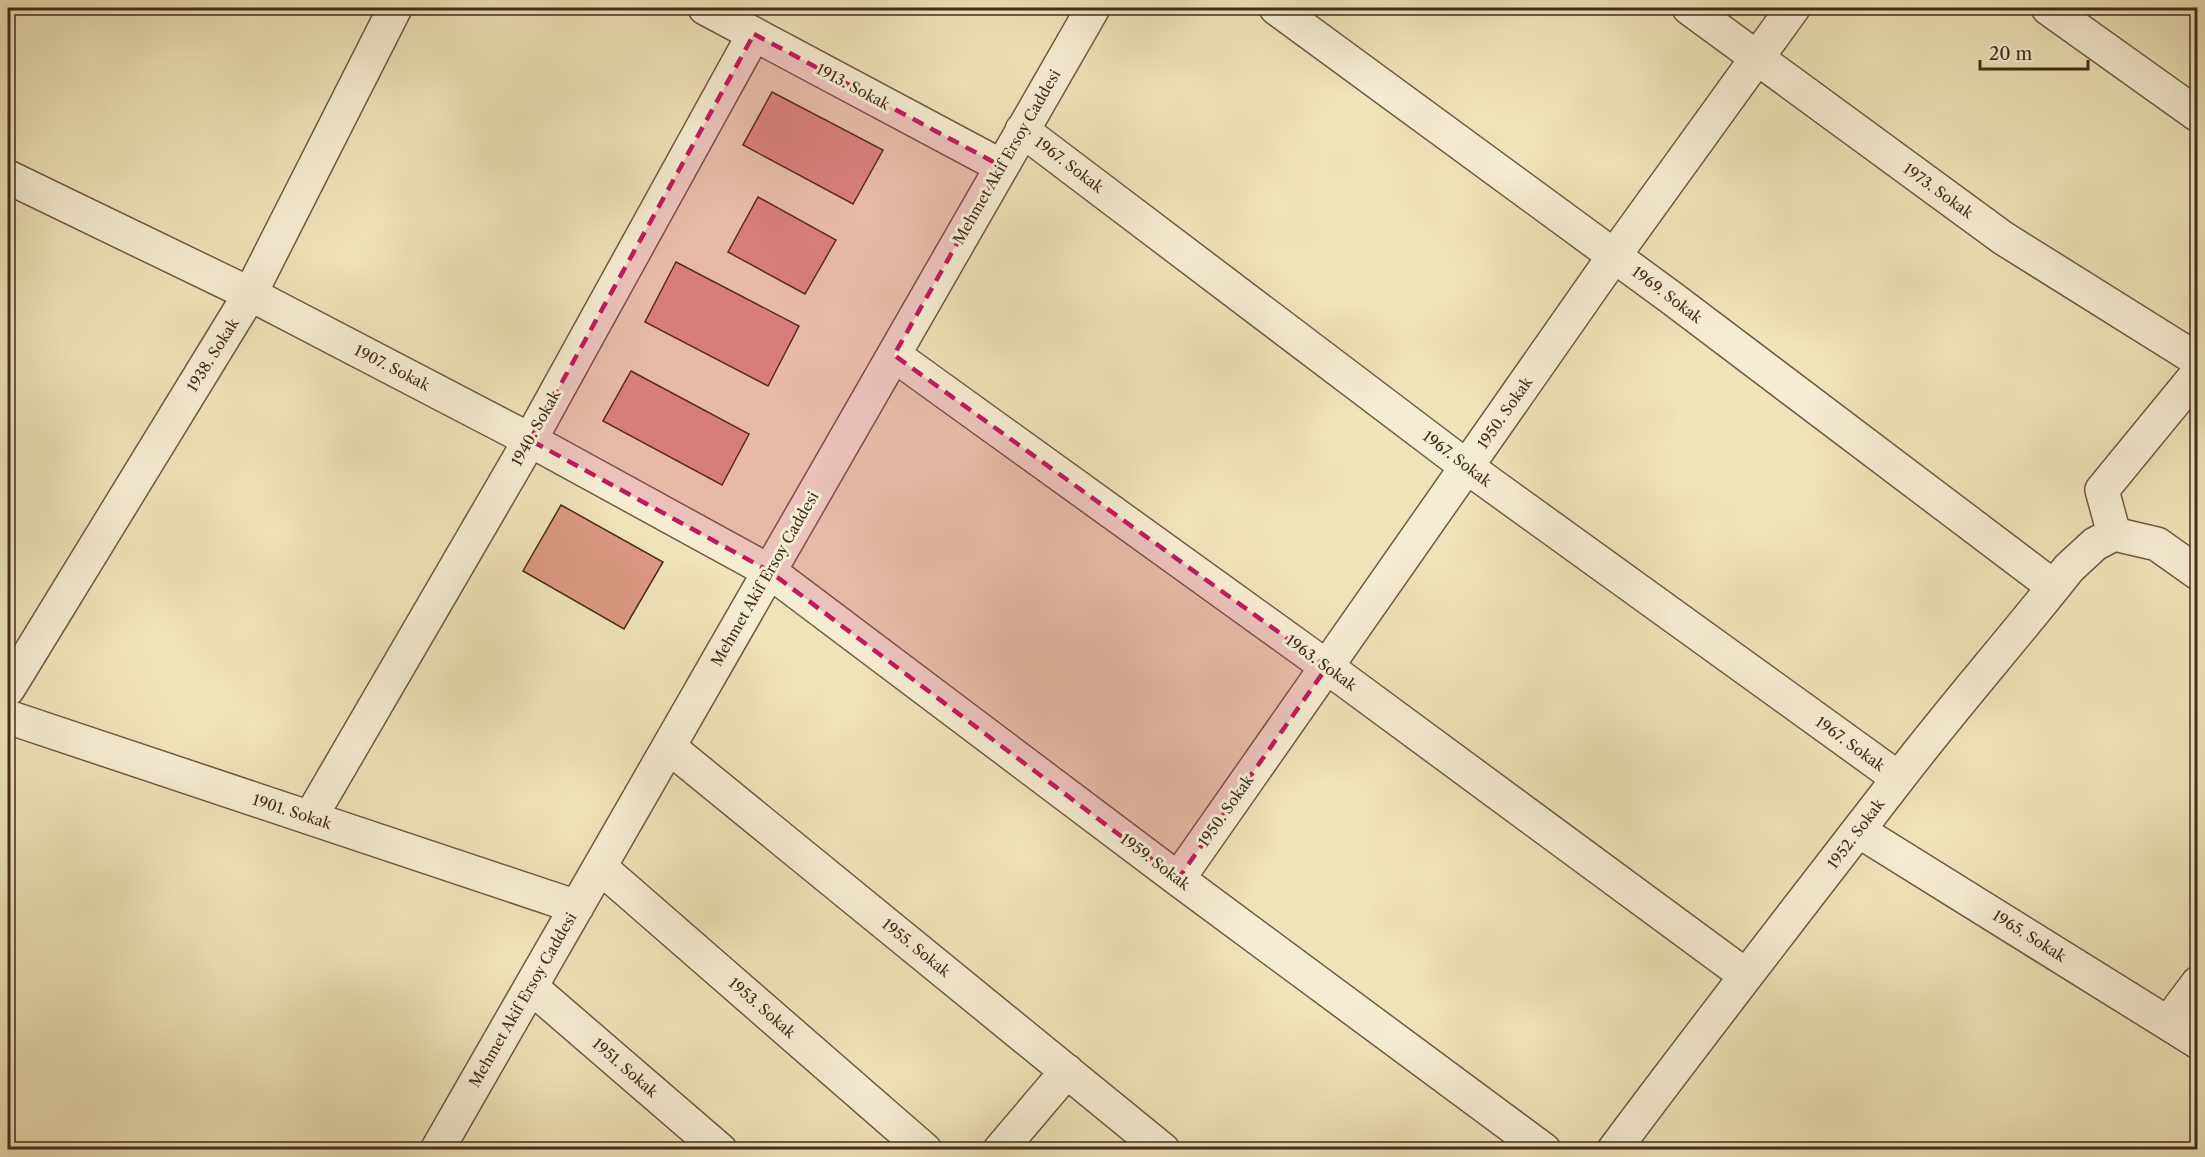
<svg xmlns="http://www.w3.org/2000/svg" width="2205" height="1157" font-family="'Libre Caslon Text',serif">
  <rect width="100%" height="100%" fill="#efe3b9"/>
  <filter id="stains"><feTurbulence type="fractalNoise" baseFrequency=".00333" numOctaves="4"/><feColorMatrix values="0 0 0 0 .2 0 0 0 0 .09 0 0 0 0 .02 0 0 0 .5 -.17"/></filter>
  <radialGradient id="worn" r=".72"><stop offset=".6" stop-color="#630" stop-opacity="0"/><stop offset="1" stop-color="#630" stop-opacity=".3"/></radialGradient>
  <!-- building -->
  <path fill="#dd9883" stroke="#452b1c" stroke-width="1.5" d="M772,92L883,150L853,204L743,145Z
    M758,197L836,240L805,294L728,252Z
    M676,262L799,326L768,386L645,322Z
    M631,371L749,434L722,485L603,421Z
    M561,505L663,562L624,629L523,571Z"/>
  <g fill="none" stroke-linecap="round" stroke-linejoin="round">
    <defs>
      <path id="minor" d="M705,8L1001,166
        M1276,8L1673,299L2054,587
        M1689,8L2003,238L2198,360
        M2048,8L2198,115
        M1022,130L1467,467L1898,778
        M8,177L250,294L530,440L769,571L1178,879L1544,1150
        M894,355L1327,667L1745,975
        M2114,534L2102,490L2198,373
        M2114,534L2157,544L2198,573
        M8,689L250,294L395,8
        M8,717L577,907
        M669,747L1163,1150
        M310,818L530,440L754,34
        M1859,831L2198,1042
        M600,867L925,1150
        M1178,879L1614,256L1793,8
        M531,987L720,1150
        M2168,1023L2198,983
        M437,1150L1093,8
        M1000,1150L1067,1071
        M1614,1150C1707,1025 1803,902 1898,779C1953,707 2013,639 2069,568L2095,544L2114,534"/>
    </defs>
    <!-- minor casing -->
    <use href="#minor" stroke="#705943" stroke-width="36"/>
    <!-- minor -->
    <use href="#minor" stroke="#f5edd2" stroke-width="33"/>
  </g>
  <!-- marked area -->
  <path fill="#c2185b" fill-opacity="0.2" stroke="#c2185b" stroke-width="4.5" stroke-dasharray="12 8" stroke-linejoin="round" d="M754,34L1001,166L894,355L1327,667L1178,879L769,571L530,440Z"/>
  <g text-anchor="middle" stroke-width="6" stroke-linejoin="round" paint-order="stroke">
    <!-- street labels -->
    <g font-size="15" fill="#452b1c" stroke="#f5edd2">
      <text transform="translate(853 87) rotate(28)" y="5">1913. Sokak</text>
      <text transform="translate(1007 157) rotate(-60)" y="5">Mehmet Akif Ersoy Caddesi</text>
      <text transform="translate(1069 165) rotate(37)" y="5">1967. Sokak</text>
      <text transform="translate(1938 191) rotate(36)" y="5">1973. Sokak</text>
      <text transform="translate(1667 295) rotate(37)" y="5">1969. Sokak</text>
      <text transform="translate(213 355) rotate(-58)" y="5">1938. Sokak</text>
      <text transform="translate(392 368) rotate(27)" y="5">1907. Sokak</text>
      <text transform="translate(1505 413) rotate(-55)" y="5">1950. Sokak</text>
      <text transform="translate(536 428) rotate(-61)" y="5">1940. Sokak</text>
      <text transform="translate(1457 459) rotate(37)" y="5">1967. Sokak</text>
      <text transform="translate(765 579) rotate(-60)" y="5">Mehmet Akif Ersoy Caddesi</text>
      <text transform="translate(1321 663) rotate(36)" y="5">1963. Sokak</text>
      <text transform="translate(1850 744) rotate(36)" y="5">1967. Sokak</text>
      <text transform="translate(1226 811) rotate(-55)" y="5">1950. Sokak</text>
      <text transform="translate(292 812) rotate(18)" y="5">1901. Sokak</text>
      <text transform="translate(1856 834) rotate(-53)" y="5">1952. Sokak</text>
      <text transform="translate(1155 862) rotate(37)" y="5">1959. Sokak</text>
      <text transform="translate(2029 936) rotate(32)" y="5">1965. Sokak</text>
      <text transform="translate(916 948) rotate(39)" y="5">1955. Sokak</text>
      <text transform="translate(523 1000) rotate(-60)" y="5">Mehmet Akif Ersoy Caddesi</text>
      <text transform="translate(762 1008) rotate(41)" y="5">1953. Sokak</text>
      <text transform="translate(625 1068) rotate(41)" y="5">1951. Sokak</text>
    </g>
  </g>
  <!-- margin -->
  <rect width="2205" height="1157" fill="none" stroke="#efe3b9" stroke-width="30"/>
  <rect x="9" y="9" width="2187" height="1139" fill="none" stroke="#452b1c" stroke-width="3"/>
  <rect x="15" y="15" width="2175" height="1127" fill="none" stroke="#452b1c" stroke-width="1.5"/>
  <!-- scale -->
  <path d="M1980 60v9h108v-9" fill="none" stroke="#452b1c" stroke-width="3"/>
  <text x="1989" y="60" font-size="18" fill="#452b1c" stroke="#f5edd2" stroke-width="4.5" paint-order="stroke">20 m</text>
  <rect width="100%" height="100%" filter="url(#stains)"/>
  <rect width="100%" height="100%" fill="url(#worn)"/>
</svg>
